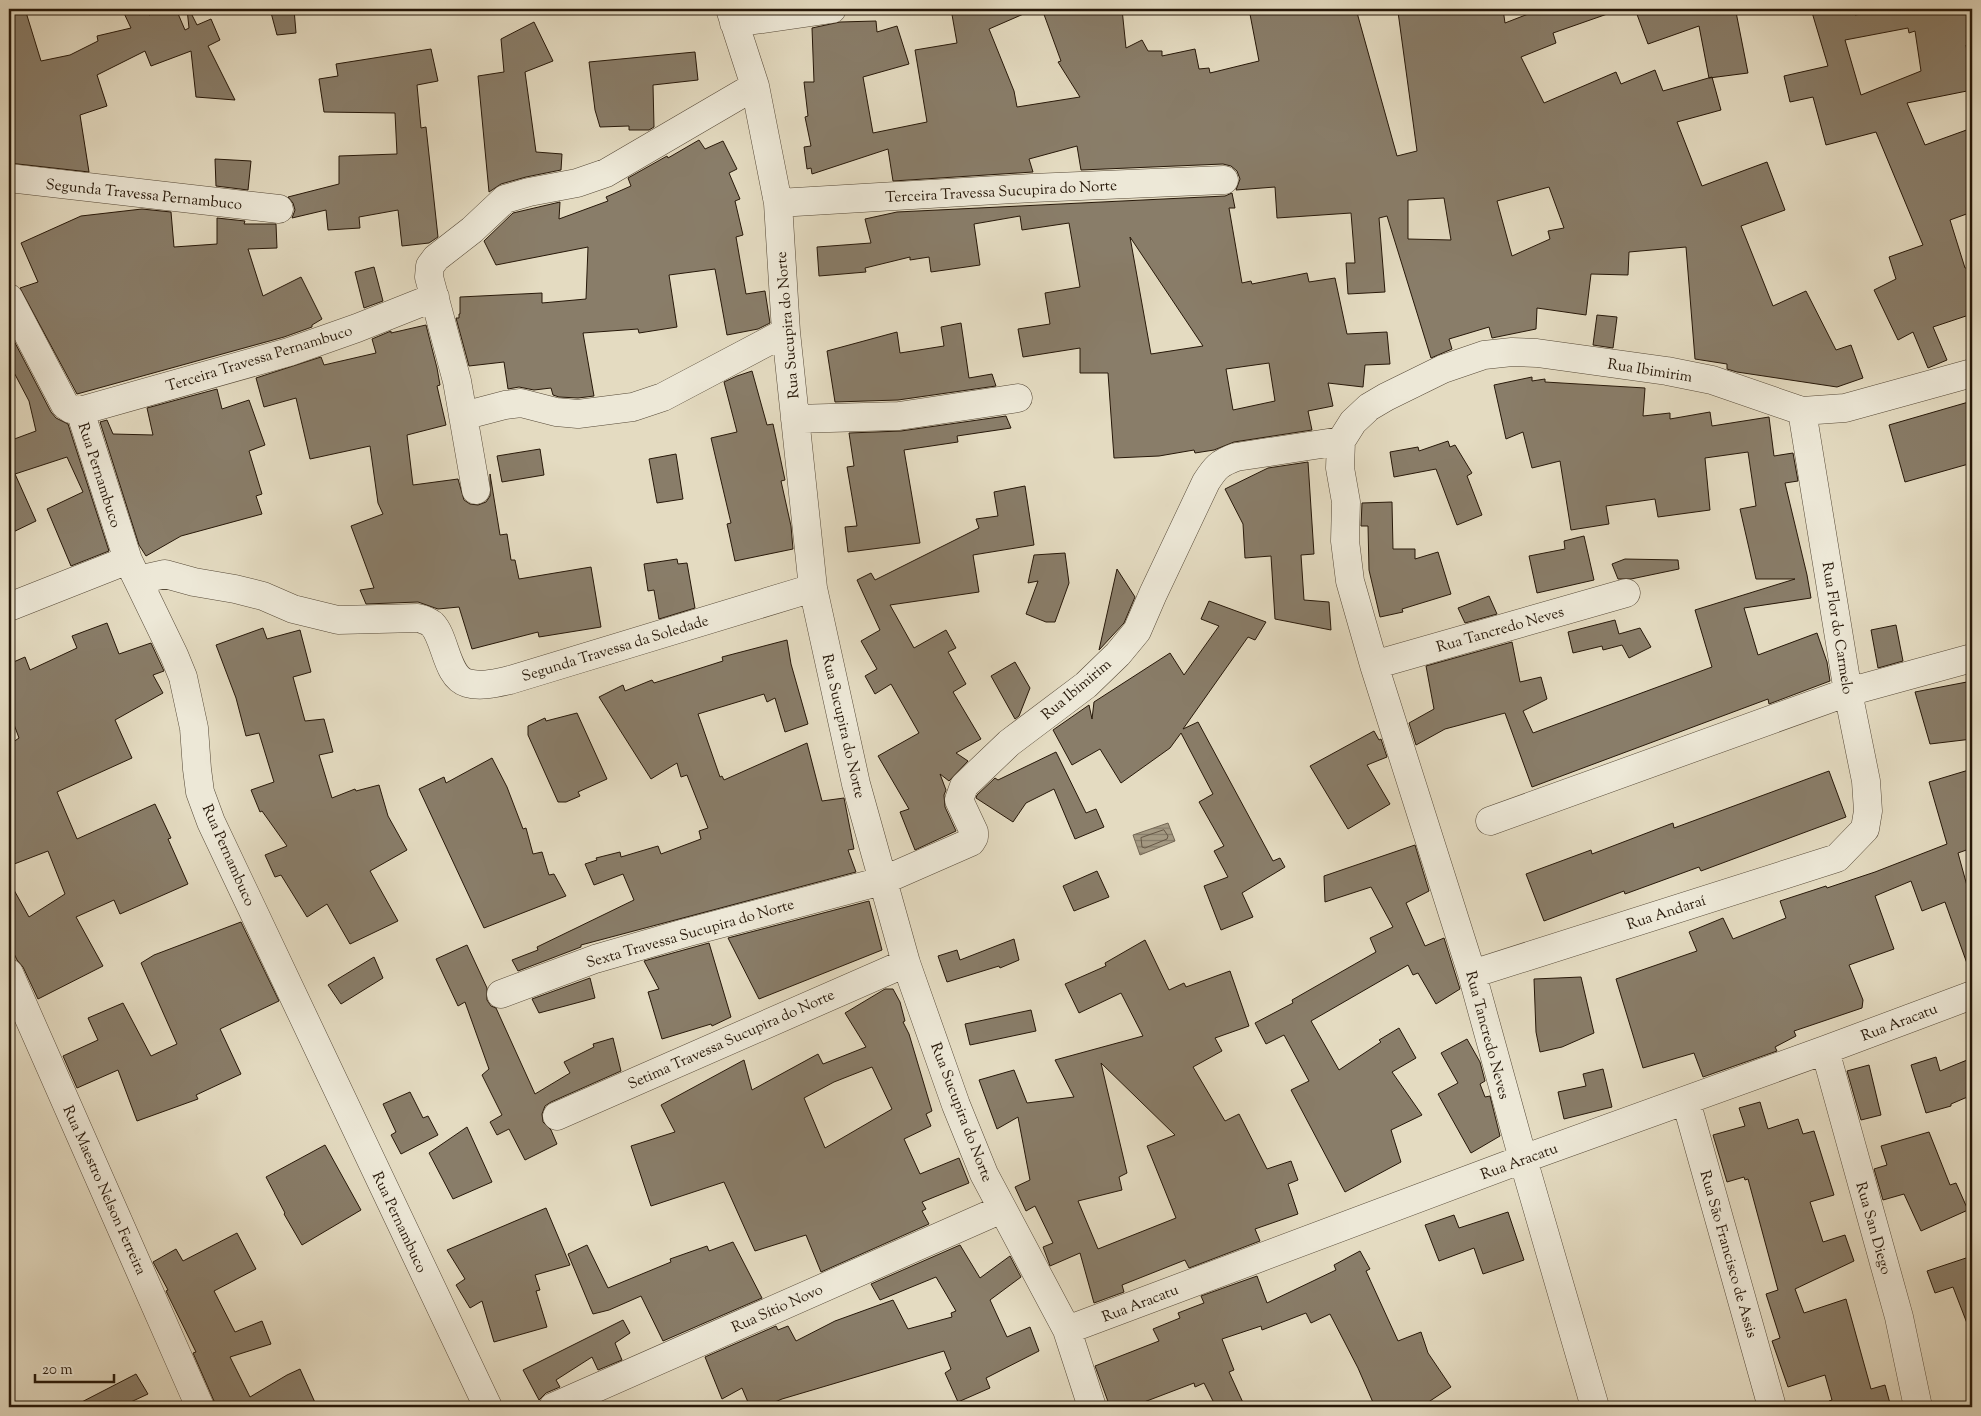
<svg xmlns="http://www.w3.org/2000/svg" width="1981" height="1416" font-family="'Sorts Mill Goudy',serif">
  <defs>
    <pattern id="water-rules" width="6" height="5" patternUnits="userSpaceOnUse" patternTransform="scale(1.25)"><rect width="6" height="5" fill="#a49982"/><path d="M0 2.5h6" fill="none" stroke="#867c69"/></pattern>
  </defs>
  <rect width="100%" height="100%" fill="#e4dbc1"/>
  <filter id="stains"><feTurbulence type="fractalNoise" baseFrequency=".004" numOctaves="4"/><feColorMatrix values="0 0 0 0 .2 0 0 0 0 .09 0 0 0 0 .02 0 0 0 .5 -.17"/></filter>
  <radialGradient id="worn" r=".72"><stop offset=".6" stop-color="#630" stop-opacity="0"/><stop offset="1" stop-color="#630" stop-opacity=".3"/></radialGradient>
  <!-- water -->
  <path fill="url(#water-rules)" stroke="#726552" d="M1168,823L1175,841L1140,855L1133,835Z"/>
  <g fill="none" stroke-linecap="round" stroke-linejoin="round">
    <!-- shore -->
    <path stroke="#665846" stroke-width="1" d="M1164,830L1168,836L1167,839L1145,848L1142,847L1141,838Z"/>
  </g>
  <!-- building -->
  <path fill="#897d69" stroke="#271809" fill-rule="evenodd" d="M9,9H25L41,61L70,55L98,41L97,36L131,28L122,9H146L149,15L167,9H176L185,30L189,28L187,9H189L197,25L211,19L220,40L208,46L235,100L196,97L191,51L151,66L145,51L97,75L107,106L80,115L89,172L9,163Z
    M270,9H294L296,33L277,35Z
    M951,9H1035L989,29L1014,91L1017,107L1080,97L1058,62L1061,61L1042,9H1122L1126,48L1142,40L1148,51H1162V56L1195,49L1199,69L1209,68L1210,73L1259,61L1249,9H1356L1397,156L1417,151L1398,12L1420,9H1503L1505,23L1541,9H1613V12L1553,33L1556,43L1521,57L1544,103L1616,72L1621,84L1655,70L1663,91L1712,77L1721,110L1677,122L1702,186L1767,162L1785,210L1741,226L1773,306L1806,291L1836,350L1851,345L1863,378L1837,387L1737,372L1727,369V364L1695,359L1686,247L1629,252L1628,275L1591,274L1586,315L1537,308L1536,329L1492,338L1489,327L1449,339L1452,349L1431,358L1387,216L1379,218L1385,292L1348,294L1346,263H1355L1351,213L1277,218L1275,187L1236,190L1240,179L1237,171L1231,166L1223,164L1081,170L1077,146L1029,159L1033,172L893,181L888,149L812,174L811,168L807,169L804,147L811,146L805,117L808,116L804,82H814L812,28L840,22L876,21L877,32L897,26L909,64L863,77L873,133L927,122L915,50L957,43ZM1549,187L1564,228L1548,231L1550,239L1512,256L1497,201ZM1444,198L1451,240L1408,239V200Z
    M1635,9H1737L1736,12L1748,73L1709,78L1699,26L1648,44Z
    M1811,9H1854L1855,15L1889,9H1972V44L1966,45L1972,80V90L1907,103L1925,145L1972,128V212L1950,220L1965,268H1967L1972,283V314L1933,327L1947,360L1928,368L1913,332L1898,340L1874,290L1896,279L1889,257L1923,245L1876,132L1826,145L1813,97L1790,102L1784,76L1828,66ZM1908,28L1909,33L1915,31L1921,71L1861,95L1845,40Z
    M534,22L553,61L525,72L536,152L562,154L561,170L526,177L501,184L489,192L478,76L504,72L501,39Z
    M431,49L438,81L417,85L421,128L426,127L438,237L429,243L402,246L398,210L359,217L360,228L328,230L326,210L292,218L295,210L293,203L288,197L339,184V156L397,154L395,113L324,112L319,79L338,76L336,64Z
    M695,52L698,80L653,85L654,127L649,130H629V126L600,127L595,110L589,62Z
    M699,140L705,149L723,141L737,169L729,173L740,199L735,201L743,235L736,237L746,294L765,291L770,323L758,329L727,335L715,269L669,275L677,327L639,333L638,329L583,333L594,396L578,398L559,397L553,395L551,388L534,390L519,387L508,389L504,362L469,366L456,318H459V314H460V297L542,293V303L586,299L588,247L496,265L484,241L513,213L560,202L559,219L608,201L606,197L631,186L628,178L667,156L668,158Z
    M215,159L251,161L248,190L216,186Z
    M1232,193L1235,208H1229L1242,283L1251,281L1252,284L1307,273L1309,282L1335,278L1347,334L1387,332L1390,364L1365,365L1363,387L1328,383L1333,406L1308,411L1312,430L1234,442L1214,450L1195,453L1194,450L1159,456L1114,458L1108,373H1080V348L1023,357L1018,329L1050,324L1045,293L1080,287L1069,223L1022,230L1020,216L974,224L980,265L931,272L929,257L910,260V257L865,268L866,272L819,276L817,247L871,243L865,219L897,212L1225,196ZM1130,237L1203,346L1151,354ZM1269,363L1275,401L1233,410L1226,369Z
    M142,209L171,212L174,247L217,244V218L245,221L244,224H276L277,248L248,249L263,296L301,277L322,319L312,325V327L284,337L77,394L20,288L38,282L21,243L81,216Z
    M374,267L383,301L364,308L355,272Z
    M1597,315L1617,317L1613,348L1593,345Z
    M961,323L969,378L992,374L996,386L898,400L835,402L827,351L897,332L900,353L944,346L941,327Z
    M426,325L437,368L440,385L437,386L446,425L407,435L413,485L458,479L464,500L470,504L478,505L486,502L490,496V474L500,535L507,534L511,560H515L519,579L591,567L601,627L539,637L538,632L472,649L459,607L438,609L418,602L366,604L360,590L374,588L351,526L383,514L378,503L370,446L310,459L296,398L264,407L256,378L321,357L324,365L376,353L372,339L391,331V333Z
    M12,337L51,412L56,418L68,424L109,551L71,566L47,509L83,492L67,457L15,474L36,521L9,534V441L36,431L29,401L9,363V338Z
    M752,371L767,425L773,424L785,480L781,481L791,526L793,549L735,561L727,524L731,523L711,438L737,432L724,382L737,376Z
    M1532,377V381L1545,379V382L1645,388L1643,416L1670,413V419L1710,412L1712,426L1769,417L1774,456L1793,453L1798,481L1785,483L1807,575L1811,598L1744,608L1758,655L1817,633L1827,662L1830,681L1769,704L1768,699L1532,787L1505,713L1445,729L1416,745L1409,723L1434,709L1426,666L1512,642L1520,682L1541,677L1547,699L1523,711L1533,733L1712,667L1695,610L1795,579H1756L1740,509L1756,506L1748,452L1705,458L1710,510L1658,517L1655,499L1606,506L1609,524L1571,530L1560,461L1532,468L1523,432L1506,439L1494,385Z
    M217,389L222,409L249,400L265,445L249,451L262,494L256,496L262,514L181,536L146,556L139,545L100,422L107,420L113,434L153,435L147,408Z
    M1972,401V463L1905,482L1889,425Z
    M1006,416L1011,428L957,436L958,442L904,450L920,543L848,552L845,527L857,526L847,467L854,466L849,433L901,431Z
    M1448,441L1450,447L1455,445L1472,473L1467,476L1482,515L1457,525L1436,469L1394,477L1390,452L1418,447L1419,451Z
    M540,449L544,475L502,482L497,456Z
    M676,454L683,499L657,503L649,459Z
    M1308,462L1314,554L1301,555L1304,600L1329,602L1331,630L1275,619L1271,556L1245,558L1243,524L1225,489L1268,468Z
    M1025,486L1034,545L973,555L979,592L890,605L914,648L946,630L956,648L948,652L966,684L953,692L981,739L956,753L968,761L949,781L940,774L946,790L944,795L945,807L956,831L915,850L900,812L909,809L878,756L919,733L891,684L875,694L865,676L877,669L861,641L880,630L857,580L871,573L875,580L979,528L976,519L998,516L994,492Z
    M1392,502L1393,549H1415V559L1438,552L1451,594L1402,609L1403,612L1380,617L1369,570L1368,526H1361L1362,503Z
    M1584,536L1594,580L1537,593L1529,556L1565,549L1564,541Z
    M1065,553L1069,583L1055,622H1046L1026,614L1038,581L1028,583L1034,555Z
    M677,559L678,564L687,563L695,608L659,619L654,590L648,591L644,564Z
    M1625,559L1678,560L1679,569L1631,579H1618L1612,564Z
    M1117,569L1135,597L1124,623L1099,650Z
    M1489,596L1497,614L1465,623L1458,608Z
    M1209,601L1266,622L1255,640L1248,637L1183,729L1198,722L1273,861L1280,858L1285,867L1242,893L1253,917L1221,930L1204,886L1228,877L1214,851L1224,846L1199,802L1213,794L1181,733L1170,748L1121,783L1100,749L1072,765L1053,730L1089,705L1092,719L1094,702L1170,653L1184,675L1219,626L1201,619Z
    M1615,620L1619,634L1640,628L1651,647L1629,658L1622,645L1603,650L1602,646L1573,653L1568,632Z
    M107,623L119,654L151,643L164,671L153,675L163,693L115,720L132,758L57,792L77,839L155,804L171,838L168,839L188,884L120,914L114,900L76,917L103,966L38,999L23,967L17,960L9,943V881L29,917L65,894L48,851L9,866V745L19,738L9,711V664L25,657L30,670L77,648L72,636Z
    M1896,625L1903,661L1878,668L1871,630Z
    M263,628L267,639L300,630L311,672L293,677L305,721L324,719L333,752L319,755L332,798L355,789L356,791L379,785L388,816L407,850L370,871L398,921L350,944L327,904L307,917L281,875L275,877L265,855L287,846L262,811L260,812L251,790L274,782L259,733L246,736L236,698L216,645Z
    M787,640L791,664L808,724L785,732L775,698L767,702L764,694L698,714L720,777L722,776L724,780L807,743L822,801L844,798L854,849L848,850L856,872L581,945V947L518,971L512,960L538,950L537,947L634,900L623,874L594,885L585,864L597,860L596,858L620,852L621,857L658,846L661,854L701,839L699,831L708,828L687,775L681,777L677,763L651,779L599,697L623,685L625,691L652,680L654,683L723,661L722,657Z
    M1015,662L1030,688L1019,716L1015,719L991,676Z
    M1972,681V739L1930,744L1915,692Z
    M577,713L607,779L578,792L580,796L566,802H558L528,735V726L545,718L546,721Z
    M1374,731L1379,740L1381,739L1387,757L1367,765L1390,804L1348,829L1310,766Z
    M1056,752L1086,813L1096,809L1104,827L1075,839L1054,789L1026,803L1013,822L976,798L977,795L995,778L998,780Z
    M492,758L507,787L523,829L526,828L533,854L542,852L549,875L554,874L566,896L484,928L419,789L444,777L446,783Z
    M1972,769V848L1958,853L1972,904V969H1969L1945,902L1922,911L1911,881L1875,896L1894,949L1849,965L1863,1000L1862,1008L1794,1031L1796,1036L1775,1047L1777,1051L1703,1077L1694,1053L1643,1068L1616,979L1697,951L1689,932L1723,918L1733,939L1786,918L1780,901L1826,886L1827,888L1875,872L1947,844L1929,782Z
    M1829,771L1846,817L1701,871L1699,867L1625,894L1624,891L1544,921L1526,874L1591,850L1592,854L1673,823L1674,828Z
    M1415,845L1429,891L1406,903L1425,946L1444,938L1460,989L1436,1004L1418,973L1413,975L1408,965L1311,1021L1339,1070L1381,1042L1379,1040L1399,1028L1416,1058L1392,1072L1422,1115L1391,1130L1401,1162L1345,1192L1291,1090L1309,1081L1284,1035L1266,1044L1255,1023L1293,1003L1292,1000L1376,952L1370,938L1393,927L1371,887L1325,902L1324,876Z
    M1097,871L1109,897L1074,911L1063,886Z
    M869,901L882,950L759,999L728,938Z
    M241,922L279,1001L220,1029L241,1074L196,1095L198,1099L137,1121L118,1070L77,1088L63,1056L98,1040L88,1018L123,1003L151,1056L177,1044L141,963L154,955Z
    M1014,939L1019,960L1000,968L999,966L947,982L938,956L957,950L960,960Z
    M1145,940L1169,990L1184,983L1186,987L1230,971L1249,1026L1215,1038L1222,1051L1193,1067L1225,1121L1239,1114L1267,1169L1291,1161L1298,1180L1288,1184L1298,1214L1255,1229L1260,1241L1189,1268L1185,1260L1122,1285L1124,1292L1094,1303L1080,1253L1050,1266L1049,1263L1043,1247L1053,1243L1035,1206L1026,1211L1015,1187L1030,1180L1018,1117L997,1129L979,1080L1014,1070L1027,1103L1074,1097L1055,1060L1143,1036L1121,993L1079,1013L1065,984L1106,966L1105,963ZM1101,1063L1175,1135L1147,1146L1176,1218L1098,1249L1078,1201L1122,1190L1119,1177L1127,1173Z
    M709,943L731,1017L712,1026L711,1024L662,1039L648,992L659,989L644,961Z
    M467,945L487,988V1000L491,1006L496,1008L535,1094L570,1073L564,1062L594,1047L593,1044L613,1038L621,1071L551,1102L545,1106L542,1114L543,1122L551,1130L557,1144L525,1160L509,1129L497,1135L490,1122L502,1115L482,1075L489,1069L465,1002L458,1006L436,959Z
    M374,957L383,978L341,1004L328,985Z
    M1581,977L1594,1033L1562,1047L1540,1052L1536,1032L1534,979Z
    M590,978L595,998L539,1013L532,999Z
    M885,989H893L900,1002L905,1021L903,1022L909,1034L932,1111L926,1114L931,1126L904,1139L920,1174L959,1158L969,1183L922,1202L926,1209L922,1211L929,1224L821,1272L806,1235L755,1251L724,1182L651,1206L631,1146L675,1132L661,1105L744,1060L752,1090L818,1054L823,1064L866,1047L845,1013ZM872,1067L892,1109L825,1148L804,1098L834,1082Z
    M1031,1010L1036,1031L970,1045L965,1024Z
    M1467,1039L1480,1062L1485,1081L1480,1084L1485,1097L1490,1096L1500,1136L1471,1153L1438,1094L1458,1083L1441,1053Z
    M1936,1057L1940,1071L1972,1058V1095L1951,1104V1106L1926,1113L1911,1065Z
    M1869,1065L1881,1115L1861,1120L1847,1071Z
    M1603,1069L1612,1107L1564,1119L1558,1092L1586,1086L1583,1074Z
    M410,1092L423,1118L428,1116L438,1135L401,1154L391,1135L396,1132L383,1104Z
    M1760,1102L1768,1129L1798,1119L1803,1134L1814,1131L1834,1195L1810,1202L1823,1242L1845,1235L1854,1261L1795,1289L1804,1313L1846,1299L1871,1389L1885,1385L1891,1407H1830L1829,1401L1832,1400L1825,1375L1788,1387L1772,1341L1780,1338L1766,1294L1778,1290L1748,1179L1745,1180L1744,1177L1727,1182L1713,1135L1745,1126L1739,1108Z
    M467,1127L492,1182L453,1199L429,1153Z
    M1929,1132L1950,1185L1956,1183L1968,1210L1921,1231L1904,1194L1883,1200L1874,1169L1887,1165L1881,1146Z
    M325,1145L361,1210L302,1245L284,1214L285,1213L266,1177Z
    M546,1208L570,1265L535,1275L540,1290L536,1291L547,1327L494,1342L482,1301L470,1308L456,1285L465,1279L447,1250Z
    M1508,1212L1524,1260L1483,1274L1474,1248L1439,1261L1425,1225L1454,1215L1459,1228Z
    M237,1233L256,1269L214,1291L235,1332L262,1321L271,1344L230,1357L250,1397L287,1375L300,1369L317,1407H215L214,1401L193,1353L196,1352L166,1291L168,1290L153,1262L176,1249L183,1261Z
    M733,1242L762,1298L663,1341L641,1296L609,1310L593,1314L568,1254L587,1245L608,1288L671,1262L670,1259L707,1246L709,1251Z
    M960,1245L980,1278L1010,1256L1021,1277L990,1300L1007,1337L1030,1327L1039,1351L986,1378L990,1388L958,1402L945,1373L951,1369L944,1351L782,1399L763,1407H750L742,1388L722,1399L705,1357L776,1326L778,1330L788,1326L796,1341L835,1321L893,1300L908,1329L952,1317L951,1313L956,1311L936,1277L880,1300L871,1284Z
    M1360,1251L1370,1269L1366,1271L1398,1341L1421,1332L1428,1353L1451,1387L1421,1407H1375L1358,1368L1330,1314L1311,1323L1306,1313L1262,1330L1261,1326L1222,1339L1234,1370L1229,1372L1245,1407H1216L1204,1383L1195,1387L1194,1383L1131,1407H1110L1095,1366L1159,1341L1153,1329L1180,1318L1178,1313L1204,1303L1201,1296L1257,1276L1267,1303L1336,1270L1334,1265Z
    M1972,1256V1331H1970L1953,1287L1935,1293L1927,1271Z
    M623,1320L630,1333L615,1343L622,1360L598,1370L592,1357L556,1380L560,1387L546,1393L539,1400L523,1370Z
    M136,1374L148,1394L120,1407H72Z"/>
  <g fill="none" stroke-linecap="round" stroke-linejoin="round">
    <defs>
      <path id="street" d="M730,9L755,86L778,203L786,332L813,588L856,784L906,963L956,1105L984,1174L1067,1330L1092,1407
        M734,23L832,9
        M9,178L279,209
        M778,203L1032,188L1224,180
        M9,298L65,405L71,409L80,411L128,560L174,655L183,677L194,728L197,769L200,792L211,822L488,1407
        M80,411L289,352L357,328L435,297
        M463,416L505,405L521,403L556,412L578,414L633,407L663,397L786,332
        M795,419L899,416L1018,398
        M476,490L457,381L429,277L430,266L436,258L472,230L505,199L529,192L577,183L606,173L755,86
        M138,580L165,574L194,582L235,589L263,596L293,609L338,620L418,618C422,619 428,621 432,624C446,638 446,677 467,683C481,687 496,683 510,680L813,588
        M9,607L128,560
        M1374,665L1626,593
        M1490,821L1848,692L1972,658
        M9,973L200,1407
        M1472,974L1837,858L1865,829L1868,811L1866,781L1848,692L1802,411
        M501,994L595,959L685,933L882,881L971,842L974,837V832L959,800L964,786L1009,743L1086,685L1118,654L1137,631L1153,594L1206,482C1215,468 1219,463 1236,457L1341,441
        M1825,1050L1899,1317L1918,1407
        M1686,1101L1772,1407
        M557,1116L906,963
        M1067,1330L1523,1159L1825,1050L1972,995
        M553,1407L1002,1209
        M1595,1407L1523,1159L1472,974L1374,665L1350,581L1345,541L1346,502L1340,468L1341,441L1353,422L1369,407L1386,397L1443,369L1484,355L1512,352L1537,353L1667,371L1712,380L1802,411L1845,408L1972,373"/>
    </defs>
    <!-- street casing -->
    <use href="#street" stroke="#564937" stroke-width="29"/>
    <!-- street -->
    <use href="#street" stroke="#ede8d7" stroke-width="28"/>
  </g>
  <g text-anchor="middle" stroke-width="4" stroke-linejoin="round" paint-order="stroke">
    <!-- street labels -->
    <g font-size="15" fill="#271809" stroke="#ede8d7">
      <text transform="translate(1001 191) rotate(-3)" y="5">Terceira Travessa Sucupira do Norte</text>
      <text transform="translate(144 194) rotate(6)" y="5">Segunda Travessa Pernambuco</text>
      <text transform="translate(787 325) rotate(-95)" y="5">Rua Sucupira do Norte</text>
      <text transform="translate(259 358) rotate(-17)" y="5">Terceira Travessa Pernambuco</text>
      <text transform="translate(1650 370) rotate(9)" y="5">Rua Ibimirim</text>
      <text transform="translate(100 475) rotate(72)" y="5">Rua Pernambuco</text>
      <text transform="translate(1838 628) rotate(81)" y="5">Rua Flor do Carmelo</text>
      <text transform="translate(1500 629) rotate(-16)" y="5">Rua Tancredo Neves</text>
      <text transform="translate(615 648) rotate(-17)" y="5">Segunda Travessa da Soledade</text>
      <text transform="translate(1076 689) rotate(-40)" y="5">Rua Ibimirim</text>
      <text transform="translate(844 726) rotate(77)" y="5">Rua Sucupira do Norte</text>
      <text transform="translate(229 855) rotate(66)" y="5">Rua Pernambuco</text>
      <text transform="translate(1666 912) rotate(-18)" y="5">Rua Andaraí</text>
      <text transform="translate(690 933) rotate(-16)" y="5">Sexta Travessa Sucupira do Norte</text>
      <text transform="translate(1899 1022) rotate(-21)" y="5">Rua Aracatu</text>
      <text transform="translate(1488 1035) rotate(75)" y="5">Rua Tancredo Neves</text>
      <text transform="translate(731 1039) rotate(-24)" y="5">Setima Travessa Sucupira do Norte</text>
      <text transform="translate(962 1112) rotate(69)" y="5">Rua Sucupira do Norte</text>
      <text transform="translate(1519 1161) rotate(-20)" y="5">Rua Aracatu</text>
      <text transform="translate(105 1190) rotate(66)" y="5">Rua Maestro Nelson Ferreira</text>
      <text transform="translate(400 1222) rotate(65)" y="5">Rua Pernambuco</text>
      <text transform="translate(1874 1228) rotate(74)" y="5">Rua San Diego</text>
      <text transform="translate(1729 1254) rotate(74)" y="5">Rua São Francisco de Assis</text>
      <text transform="translate(1140 1303) rotate(-21)" y="5">Rua Aracatu</text>
      <text transform="translate(777 1308) rotate(-24)" y="5">Rua Sítio Novo</text>
    </g>
  </g>
  <!-- margin -->
  <rect width="1981" height="1416" fill="none" stroke="#e4dbc1" stroke-width="30"/>
  <rect x="10" y="10" width="1961" height="1396" fill="none" stroke="#271809" stroke-width="2.5"/>
  <rect x="15" y="15" width="1951" height="1386" fill="none" stroke="#271809"/>
  <!-- scale -->
  <path d="M35 1374v8h79v-8" fill="none" stroke="#271809" stroke-width="2.5"/>
  <text x="42" y="1374" font-size="15" fill="#271809" stroke="#ede8d7" stroke-width="4" paint-order="stroke">20 m</text>
  <rect width="100%" height="100%" filter="url(#stains)"/>
  <rect width="100%" height="100%" fill="url(#worn)"/>
</svg>
